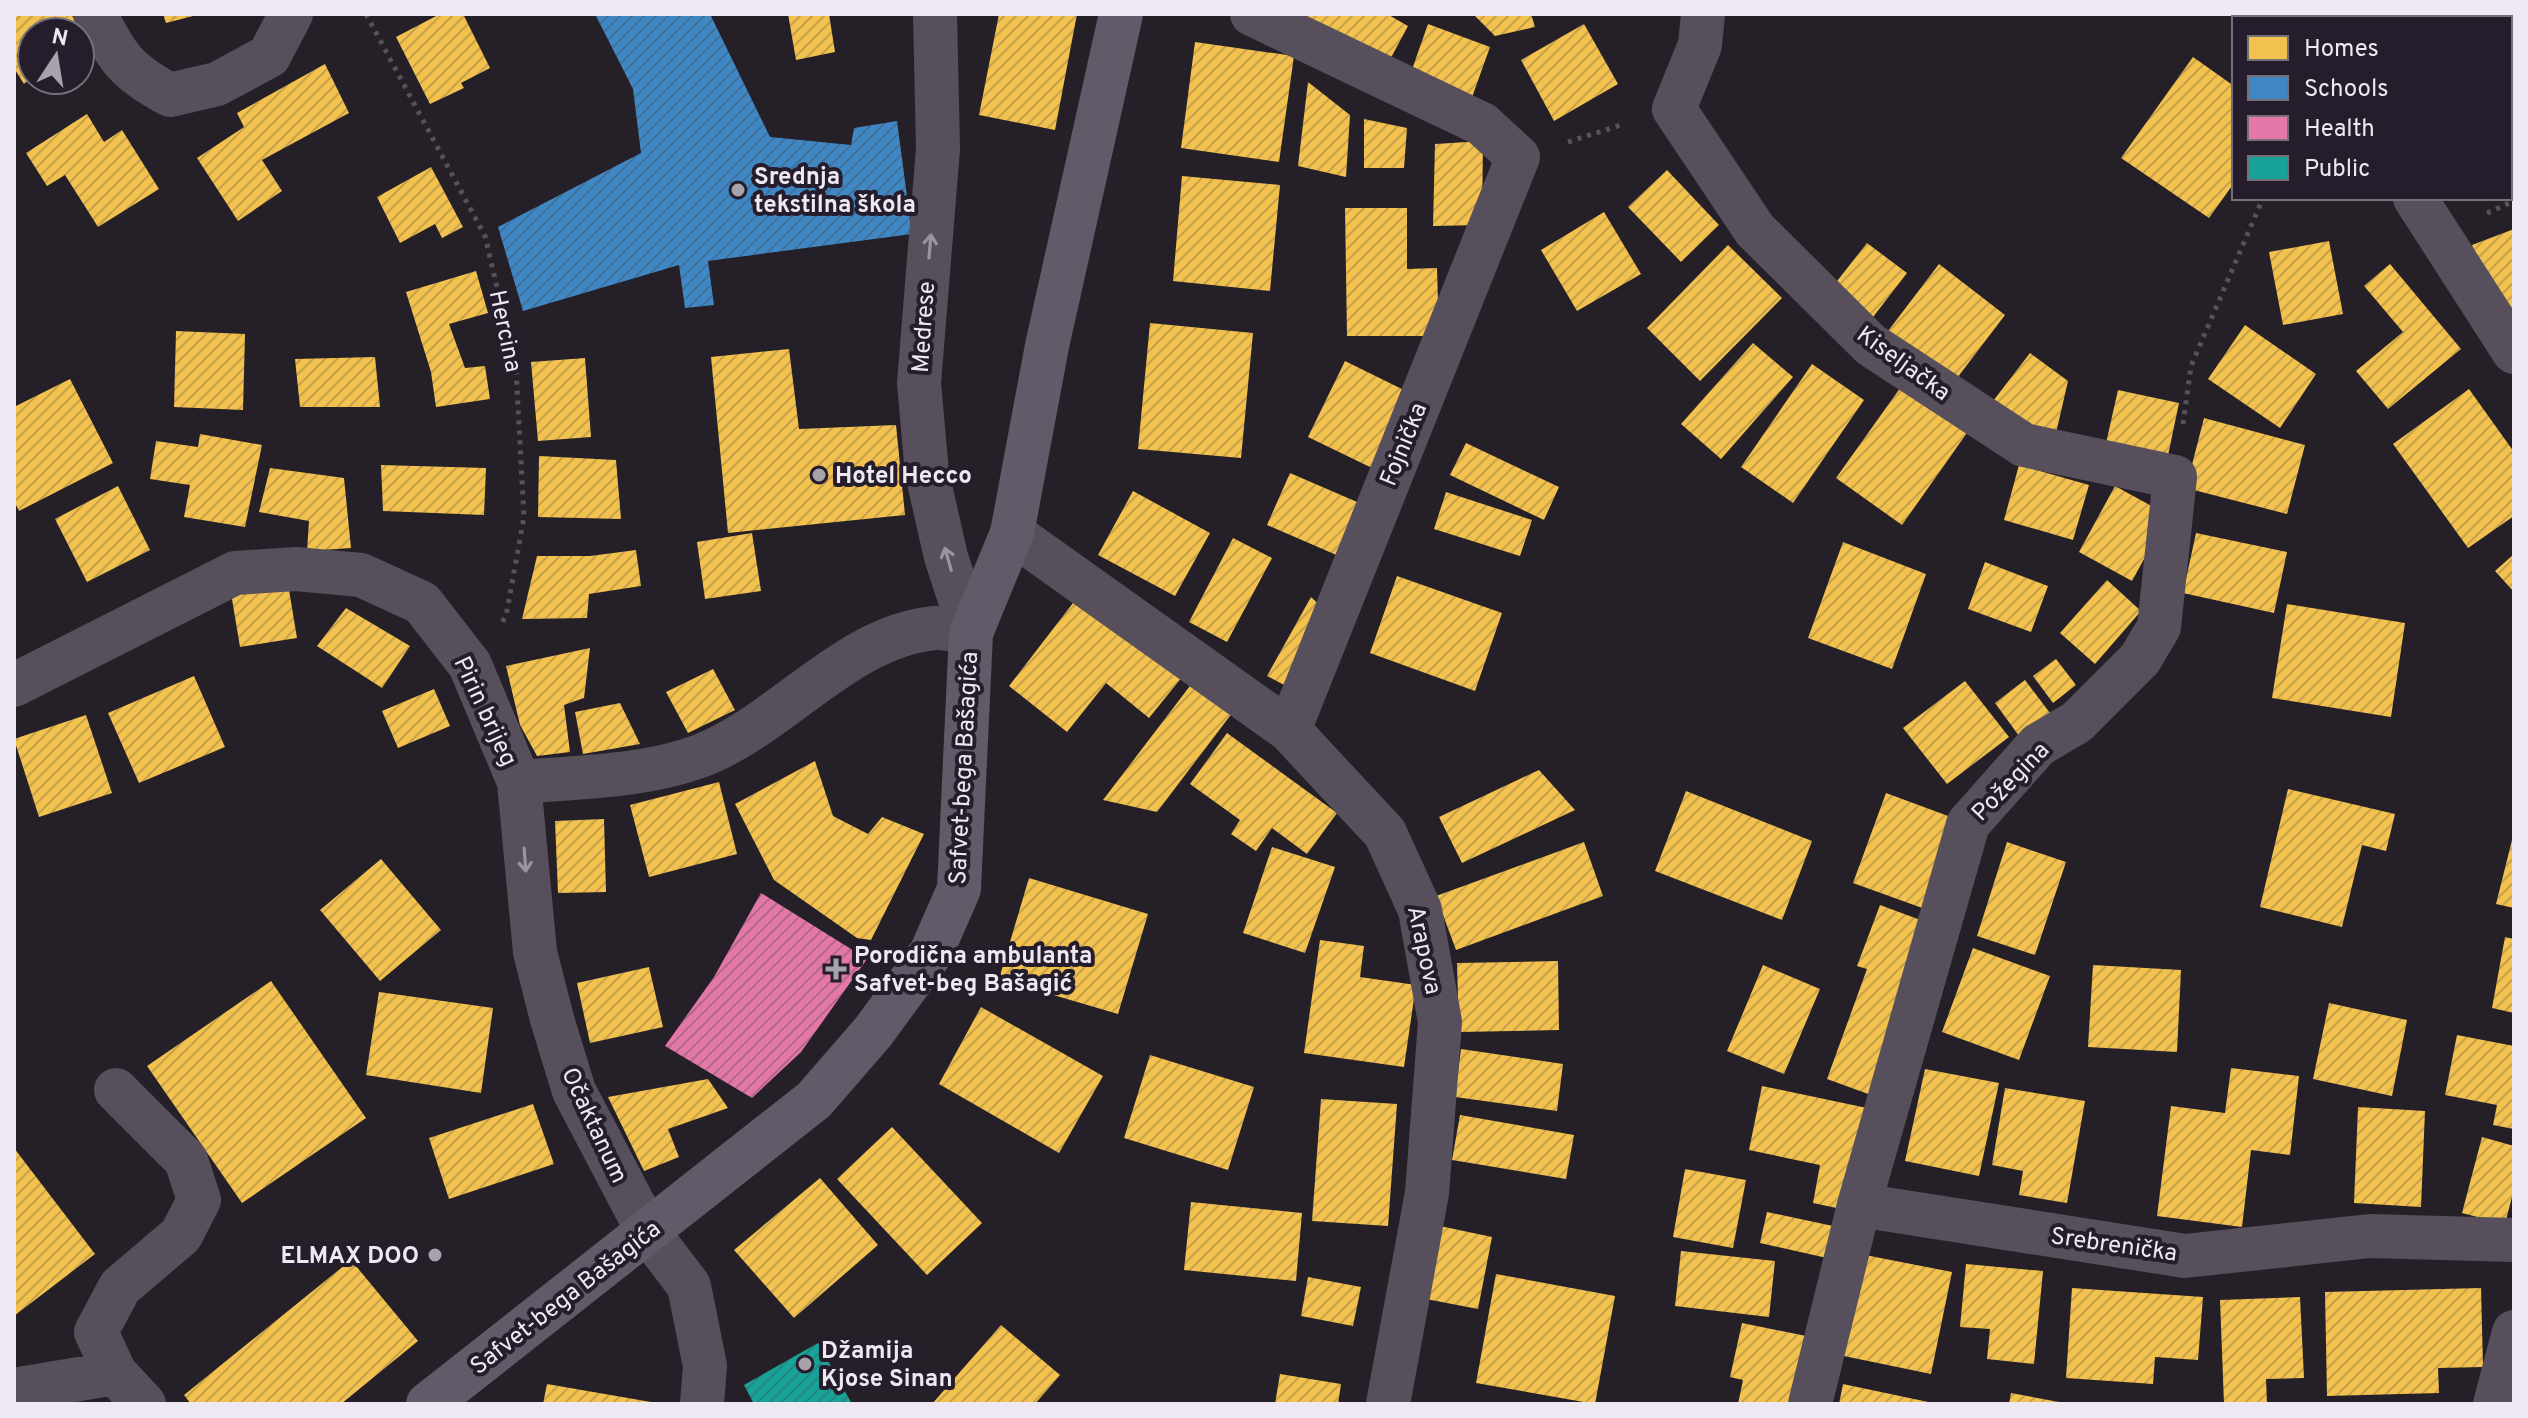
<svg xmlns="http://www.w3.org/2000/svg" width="2528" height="1418" font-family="Overpass,sans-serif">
  <defs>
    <pattern id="homes-hatch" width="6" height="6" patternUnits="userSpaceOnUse" patternTransform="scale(2)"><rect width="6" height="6" fill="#f2c14e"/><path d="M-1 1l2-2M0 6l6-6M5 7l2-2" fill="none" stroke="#c7a24d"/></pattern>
    <pattern id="schools-hatch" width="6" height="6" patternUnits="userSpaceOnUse" patternTransform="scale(2)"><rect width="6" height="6" fill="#3f88c5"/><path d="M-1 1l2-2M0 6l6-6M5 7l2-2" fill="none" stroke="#42719a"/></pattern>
    <pattern id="health-hatch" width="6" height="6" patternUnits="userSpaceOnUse" patternTransform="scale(2)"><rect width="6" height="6" fill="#e377a8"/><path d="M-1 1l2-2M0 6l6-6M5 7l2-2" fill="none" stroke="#b4688c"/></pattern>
    <pattern id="public-hatch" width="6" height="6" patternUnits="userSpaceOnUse" patternTransform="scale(2)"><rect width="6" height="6" fill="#17a398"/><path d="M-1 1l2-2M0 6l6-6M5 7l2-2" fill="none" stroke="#258780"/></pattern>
  </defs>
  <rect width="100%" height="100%" fill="#252028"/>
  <!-- homes -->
  <path fill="url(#homes-hatch)" d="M14,14H71L89,43L80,48V32H32V78L24,84L14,68Z
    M163,14H197V15L166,23Z
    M440,14H463L490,68L461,83L464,88L430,104L396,37Z
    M788,14H829L835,52L796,60Z
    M999,14H1077L1055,130L979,115Z
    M1286,14H1387L1408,26L1386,67Z
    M1473,14H1531L1535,27L1495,36Z
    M2309,14H2370L2360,18H2313Z
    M1428,24L1490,47L1471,100L1409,78Z
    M1584,24L1618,84L1554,121L1521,60Z
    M1195,42L1294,56L1279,162L1181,148Z
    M2193,57L2234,86V183L2209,218L2121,158Z
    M325,64L349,113L262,160L282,191L238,221L197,158L244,127L237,113Z
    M1308,82L1350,115L1346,177L1298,166Z
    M87,114L104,142L122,130L159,189L98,227L65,175L47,186L26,153Z
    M1364,119L1407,128L1404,168H1364Z
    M1483,141L1482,225L1433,226L1435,144Z
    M431,167L463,227L442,238L435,224L400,243L377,197Z
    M1667,170L1719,225L1681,262L1628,207Z
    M1182,176L1280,185L1270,291L1173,281Z
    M1345,208H1407V269L1437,268L1439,336H1347Z
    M1604,212L1641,274L1577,311L1541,250Z
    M2514,229V321L2502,325L2472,245Z
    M2329,241L2343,314L2283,325L2269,252Z
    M1867,243L1907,273L1870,321L1830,290Z
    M1728,245L1782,298L1700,381L1647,328Z
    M1939,264L2005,315L1951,386L1885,335Z
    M2390,264L2461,349L2388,409L2356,371L2403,332L2364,286Z
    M476,271L488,313L449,324L465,368L485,366L490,399L436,407L431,372L406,292Z
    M1150,323L1253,333L1241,458L1138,449Z
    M2245,325L2316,374L2280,428L2208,379Z
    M176,331L245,334L243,410L174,407Z
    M1753,343L1793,377L1721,459L1681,424Z
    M789,349L799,429L896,425L905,515L728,533L711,357Z
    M2030,353L2068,381L2054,442L1990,405Z
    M375,357L380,407H300L295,359Z
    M585,358L591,437L538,441L531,362Z
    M1345,361L1408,392L1372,468L1308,437Z
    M1812,364L1864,400L1793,503L1741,467Z
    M70,379L113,463L19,511L14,501V407Z
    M1903,384L1969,430L1902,525L1836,478Z
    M2469,389L2514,452V516L2468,548L2393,444Z
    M2118,390L2179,403L2166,465L2104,452Z
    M2204,418L2305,445L2287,514L2186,488Z
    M200,434L262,445L245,527L184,517L190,485L150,479L156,441L198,447Z
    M1466,443L1559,487L1544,520L1450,475Z
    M539,456L616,460L621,519L538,517Z
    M381,465L486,468L484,515L383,511Z
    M2019,465L2089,485L2073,540L2004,520Z
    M270,468L344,478L351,548L307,551L309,521L259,512Z
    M1290,473L1371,508L1348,560L1267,525Z
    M118,486L150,550L87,582L55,519Z
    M2115,486L2168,515L2132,581L2079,552Z
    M1133,491L1210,533L1175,596L1098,555Z
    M1446,492L1532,520L1520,556L1434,529Z
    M752,533L761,591L705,599L697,542Z
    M2196,533L2287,552L2274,613L2183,593Z
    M1233,538L1272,558L1227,642L1189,622Z
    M1843,542L1926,574L1892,669L1808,638Z
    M636,550L641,586L589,594L587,618L522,619L537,556H590Z
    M2514,554V592L2495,571Z
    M1985,562L2048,586L2031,632L1968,609Z
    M1397,576L1502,613L1475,691L1370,653Z
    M2107,580L2141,611L2095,664L2060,633Z
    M288,584L297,638L240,647L231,593Z
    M1083,590L1187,671L1149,718L1106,683L1067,732L1009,686Z
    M1311,597L1330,615L1290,688L1267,676Z
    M2287,604L2405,623L2391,717L2272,698Z
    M346,608L410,646L382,688L317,646Z
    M590,648L584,698L564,705L570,752L537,756L520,725L506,666Z
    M2056,659L2076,685L2053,703L2033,676Z
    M713,669L735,710L688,733L666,692Z
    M194,676L225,747L139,783L108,713Z
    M1196,678L1236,708L1157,812L1103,800Z
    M2025,680L2053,717L2022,740L1995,703Z
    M1965,681L2009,737L1947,784L1903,728Z
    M434,689L450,726L398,748L382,711Z
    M620,703L640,744L583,754L575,712Z
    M86,715L112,793L39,817L14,739Z
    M1227,733L1337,813L1307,854L1272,828L1256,851L1231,834L1240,820L1190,784Z
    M815,761L833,816L868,834L882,817L924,834L871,940L857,938L774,880L735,804Z
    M1539,770L1575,810L1462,863L1439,817Z
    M719,782L737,854L649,877L630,805Z
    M2288,789L2395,814L2386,851L2362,845L2342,927L2260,907Z
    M1686,791L1812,841L1782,920L1655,871Z
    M1886,793L1959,820L1925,909L1853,883Z
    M604,819L606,892L558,893L555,821Z
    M2514,832V908L2496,904Z
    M1584,842L1603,896L1456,950L1436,896Z
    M2007,842L2066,862L2035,955L1977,936Z
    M1272,847L1335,867L1305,953L1243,933Z
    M381,859L441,930L380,981L320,910Z
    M1029,878L1148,914L1118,1014L999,979Z
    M1880,905L1934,925L1871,1095L1827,1079L1867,969L1857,966Z
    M2505,937L2514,939V1013L2492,1008Z
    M1320,940L1364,946L1360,977L1416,985L1404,1067L1304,1053Z
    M1973,948L2050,976L2019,1060L1942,1032Z
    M1558,961L1559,1030L1459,1032L1457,963Z
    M1763,965L1820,989L1784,1074L1727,1051Z
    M2093,965L2181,970L2177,1052L2088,1047Z
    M649,967L663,1027L590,1043L577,983Z
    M271,981L366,1118L242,1203L147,1066Z
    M379,992L493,1008L481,1093L366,1075Z
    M2329,1003L2407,1020L2392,1096L2313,1079Z
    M981,1007L1103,1076L1059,1153L939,1084Z
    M2457,1035L2514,1046V1129L2493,1125L2497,1105L2445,1095Z
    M1461,1049L1563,1064L1557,1111L1455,1097Z
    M1150,1055L1254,1087L1228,1170L1124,1138Z
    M2231,1068L2299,1076L2290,1155L2251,1150L2242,1227L2157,1216L2171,1106L2225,1113Z
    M1925,1069L1999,1083L1979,1176L1905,1161Z
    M708,1079L728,1108L668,1129L679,1157L644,1171L608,1097Z
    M1762,1086L1867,1108L1846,1210L1813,1203L1820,1165L1749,1150Z
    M2005,1088L2085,1101L2067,1203L2019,1195L2023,1171L1992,1165Z
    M1321,1099L1397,1104L1388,1226L1312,1221Z
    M533,1104L554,1164L449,1199L429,1138Z
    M2358,1107L2425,1111L2421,1207L2354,1203Z
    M1460,1115L1574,1135L1566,1179L1452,1160Z
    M892,1127L982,1223L927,1275L837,1179Z
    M2482,1137L2514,1146V1189L2505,1224L2462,1213Z
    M14,1148L95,1254L14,1316Z
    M1685,1169L1746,1180L1733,1248L1673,1237Z
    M820,1178L878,1245L794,1318L734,1250Z
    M1191,1202L1302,1213L1296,1281L1184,1270Z
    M1767,1212L1833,1226L1827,1258L1760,1243Z
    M1440,1226L1492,1237L1478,1309L1426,1299Z
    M1681,1251L1775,1261L1769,1317L1675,1306Z
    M1860,1254L1952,1272L1931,1374L1839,1355Z
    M351,1260L418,1341L341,1404H191L184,1395Z
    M1966,1264L2043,1271L2034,1364L1987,1359L1990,1329L1960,1327Z
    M1496,1274L1615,1296L1595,1404L1476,1383Z
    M1308,1277L1361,1287L1353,1326L1301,1316Z
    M2072,1288L2203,1297L2198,1360L2155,1357L2153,1384L2066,1378Z
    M2481,1288L2483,1367L2438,1368L2439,1393L2327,1396L2325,1292Z
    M2300,1297L2304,1378L2266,1379L2267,1404H2224L2220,1300Z
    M1742,1323L1811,1337L1796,1404H1738L1743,1380L1730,1377Z
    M1001,1325L1060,1375L1035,1404H932Z
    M1280,1374L1341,1384L1338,1404H1275Z
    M547,1384L651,1402V1404H543Z
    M1843,1384L1933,1403V1404H1839Z
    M2011,1393L2059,1402V1404H2009Z"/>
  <!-- schools -->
  <path fill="url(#schools-hatch)" d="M595,14H710L770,137L851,145L854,128L897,121L912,234L708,261L714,305L685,308L679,265L523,311L498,227L641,153L633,89Z"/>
  <!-- health -->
  <path fill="url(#health-hatch)" d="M761,893L867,959L801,1052L752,1098L665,1046L714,977Z"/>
  <!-- public -->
  <path fill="url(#public-hatch)" d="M2510,126L2514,136V177L2510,179Z
    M818,1343L852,1404H754L744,1385Z"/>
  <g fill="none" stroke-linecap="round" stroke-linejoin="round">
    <!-- path -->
    <path stroke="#58515c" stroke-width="5" stroke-dasharray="4 6" stroke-linecap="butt" d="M366,14L485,236L516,369L524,517L506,616L502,622
      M1568,142L1624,124
      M2487,213L2514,201
      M2183,424L2191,366L2263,198"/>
    <!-- street -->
    <path stroke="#57505c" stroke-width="44" d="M95,14C119,59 124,70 170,95L217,84L269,56L291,14
      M1252,14L1482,124L1518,157L1289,730
      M1703,14L1700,45L1674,109L1755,230L1871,345L2024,445L2175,477L2159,627L2140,659L2077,722L2038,745L1968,824L1859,1205L1810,1404
      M2278,14L2283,18
      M2395,18L2438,15L2456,18
      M2510,32L2514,33
      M2415,198L2514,352
      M1012,533L1289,730L1385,833L1420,910L1440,1022L1427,1193L1388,1404
      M14,685L235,573L296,569L361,575L422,603L470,665L519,782C578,777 644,777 700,756C780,726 846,636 935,628C946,627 960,632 971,633L946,557L927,473L919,383L938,149L935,14
      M519,782L535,952L552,1019L574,1091L648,1232L689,1286L705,1366L702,1404
      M116,1090L186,1160L199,1200L181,1235L120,1287L96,1332L115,1373L144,1404
      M1859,1205L2185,1256L2370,1236L2514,1240
      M14,1390L115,1373
      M2495,1404L2514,1332"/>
    <!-- secondary -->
    <path stroke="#635a69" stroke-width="44" d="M428,1404L814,1100L873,1032L931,953L959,889L971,633L1012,533L1047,346L1121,14"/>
  </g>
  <!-- one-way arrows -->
  <defs><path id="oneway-shaft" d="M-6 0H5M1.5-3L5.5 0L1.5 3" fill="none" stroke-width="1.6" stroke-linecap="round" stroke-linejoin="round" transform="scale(2)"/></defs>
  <g stroke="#9b94a0">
    <use href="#oneway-shaft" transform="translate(930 246) rotate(-85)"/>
    <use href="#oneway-shaft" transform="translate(948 559) rotate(-106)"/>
    <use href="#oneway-shaft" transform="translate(525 860) rotate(86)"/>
  </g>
  <!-- markers -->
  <g fill="#a8a2ab" stroke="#261d2c" stroke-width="3">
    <circle cx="738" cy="190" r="8"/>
    <circle cx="819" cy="475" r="8"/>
    <path d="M832 957h8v8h8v8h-8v8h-8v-8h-8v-8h8z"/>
    <circle cx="435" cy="1255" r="8"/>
    <circle cx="805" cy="1364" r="8"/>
  </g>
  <g text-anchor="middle" stroke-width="8" stroke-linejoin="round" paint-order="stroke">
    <!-- poi labels -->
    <g font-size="24" font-weight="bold" fill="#eee8f2" stroke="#261d2c" text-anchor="start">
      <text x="754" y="184">Srednja<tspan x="754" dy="28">tekstilna škola</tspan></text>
      <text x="835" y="483">Hotel Hecco</text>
      <text x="854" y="963">Porodična ambulanta<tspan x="854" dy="28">Safvet-beg Bašagić</tspan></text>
      <text x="419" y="1263" text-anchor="end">ELMAX DOO</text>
      <text x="821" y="1358">Džamija<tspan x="821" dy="28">Kjose Sinan</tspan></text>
    </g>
    <!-- street labels -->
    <g font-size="24" fill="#eee8f2" stroke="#261d2c">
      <text transform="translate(923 327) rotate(-86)" y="8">Medrese</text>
      <text transform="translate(506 331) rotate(78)" y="8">Hercina</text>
      <text transform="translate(1904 363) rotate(36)" y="8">Kiseljačka</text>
      <text transform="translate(1403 444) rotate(-68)" y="8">Fojnička</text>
      <text transform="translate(486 711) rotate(65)" y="8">Pirin brijeg</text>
      <text transform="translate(963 768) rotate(-87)" y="8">Safvet-bega Bašagića</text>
      <text transform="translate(2010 781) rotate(-46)" y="8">Požegina</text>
      <text transform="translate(1425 950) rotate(78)" y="8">Arapova</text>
      <text transform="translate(595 1125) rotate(65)" y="8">Očaktanum</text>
      <text transform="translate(2114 1244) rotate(8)" y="8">Srebrenička</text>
      <text transform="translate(565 1297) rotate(-38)" y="8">Safvet-bega Bašagića</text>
    </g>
  </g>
  <!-- border -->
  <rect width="2528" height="1418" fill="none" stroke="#eee8f2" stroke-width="32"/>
  <!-- legend -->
  <rect x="2232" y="16" width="280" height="184" fill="#261d2c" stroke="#766e7b" stroke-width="2"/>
  <rect x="2248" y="36" width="40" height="24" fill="#f2c14e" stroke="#766e7b" stroke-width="2"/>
  <text x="2304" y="56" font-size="24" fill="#eee8f2">Homes</text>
  <rect x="2248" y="76" width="40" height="24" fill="#3f88c5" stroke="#766e7b" stroke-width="2"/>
  <text x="2304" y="96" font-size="24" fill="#eee8f2">Schools</text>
  <rect x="2248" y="116" width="40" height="24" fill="#e377a8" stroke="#766e7b" stroke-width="2"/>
  <text x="2304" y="136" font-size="24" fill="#eee8f2">Health</text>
  <rect x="2248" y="156" width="40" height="24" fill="#17a398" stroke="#766e7b" stroke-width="2"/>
  <text x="2304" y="176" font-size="24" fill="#eee8f2">Public</text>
  <!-- north arrow -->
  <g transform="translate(56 56) rotate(12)"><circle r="38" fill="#261d2c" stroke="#766e7b" stroke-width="2"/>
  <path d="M0-6L14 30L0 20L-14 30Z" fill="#a8a2ab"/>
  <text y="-12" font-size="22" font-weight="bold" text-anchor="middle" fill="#eee8f2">N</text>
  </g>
</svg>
